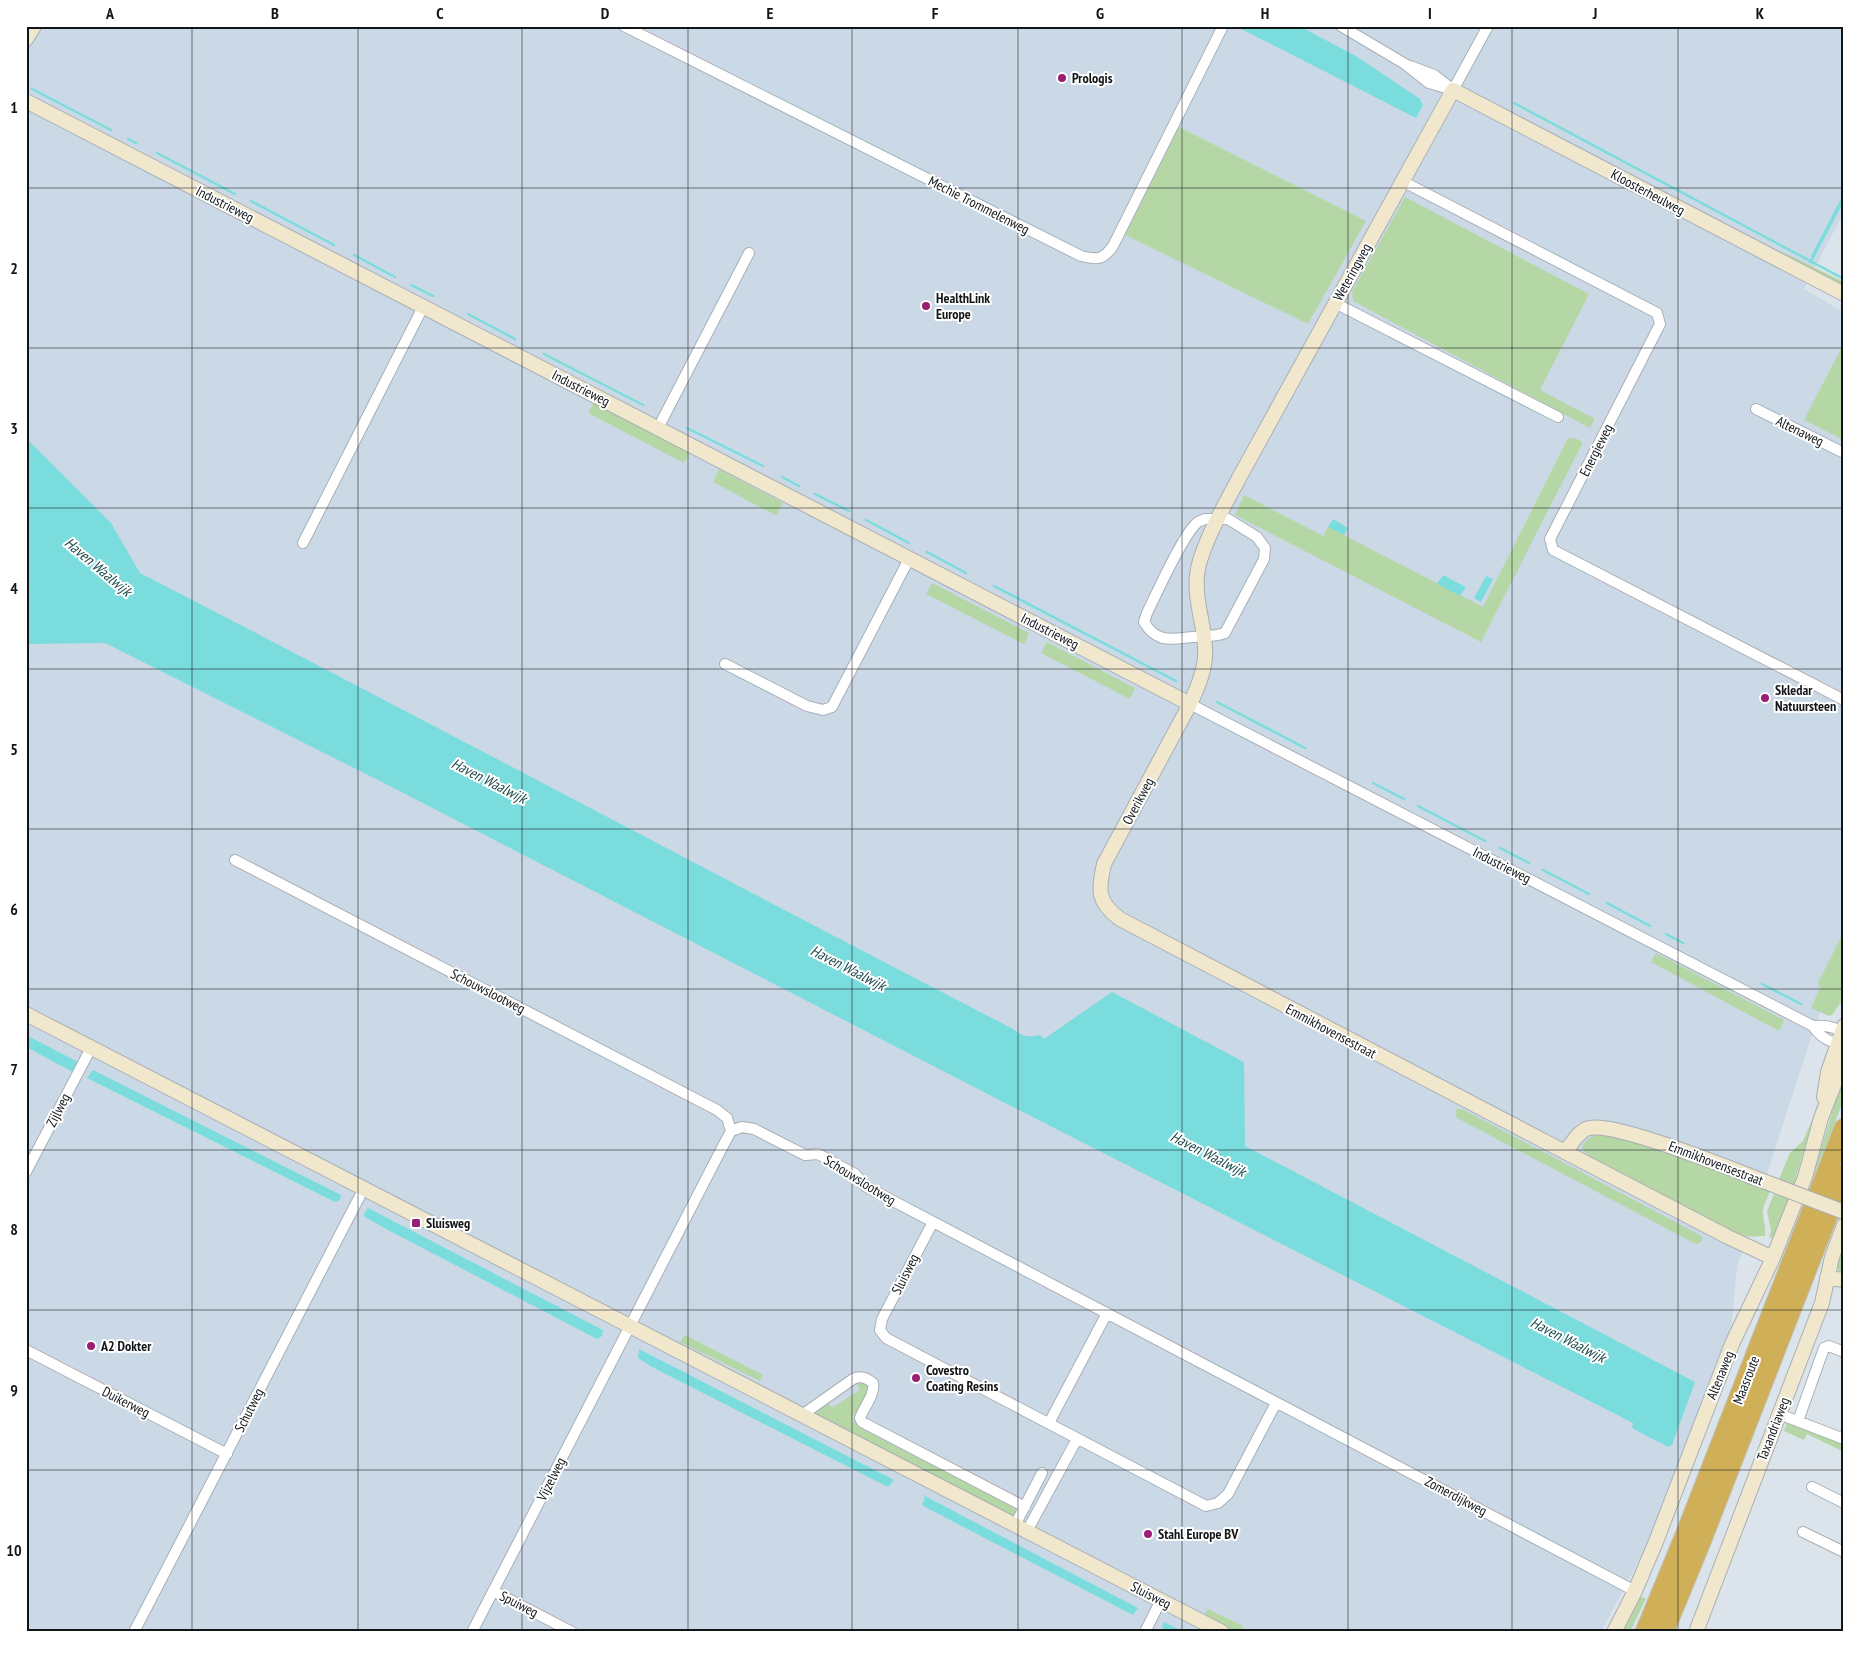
<svg xmlns="http://www.w3.org/2000/svg" width="1870" height="1658" font-family="'PT Sans Narrow',sans-serif">
  <rect width="100%" height="100%" fill="#dce4eb"/>
  <!-- built -->
  <path fill="#cbd9e6" d="M26,26H1844V212L1804,289L1844,312V947L1810,1041L1737,1267L1731,1332L1679,1469L1640,1558L1601,1632H26Z"/>
  <!-- green -->
  <path fill="#b5d6a5" d="M1179,127L1366,221L1308,324L1125,235Z
    M1405,197L1589,294L1540,390L1595,419L1590,428L1353,301L1352,292Z
    M1762,245L1789,255L1844,282V290Z
    M1844,343V404L1842,413L1844,414V440L1804,420Z
    M594,402L690,452L684,463L590,414L589,411Z
    M1568,438L1577,439L1583,442L1481,642L1235,515L1244,495L1323,536L1328,527L1483,607Z
    M719,469L783,503L777,514L775,515L713,482Z
    M932,583L1029,633L1024,644L926,594Z
    M1047,642L1135,688L1130,699L1041,653Z
    M1844,931V998L1832,1015L1829,1016L1811,1008L1820,988L1818,983Z
    M1656,953L1784,1020L1779,1031L1651,962Z
    M1844,1073V1099L1807,1195Z
    M1457,1108L1464,1110L1700,1235L1703,1238L1701,1242L1697,1244L1690,1241L1457,1118L1455,1112Z
    M1814,1116L1792,1190L1777,1184L1790,1153L1803,1141Z
    M1601,1134L1639,1141L1771,1189C1768,1197 1762,1207 1763,1216C1764,1223 1766,1228 1765,1236L1737,1237L1590,1159L1582,1147C1586,1138 1593,1136 1601,1134Z
    M1774,1194L1791,1199L1779,1231L1772,1238L1769,1237L1771,1231L1767,1211Z
    M1844,1244V1277C1831,1268 1840,1255 1844,1244Z
    M685,1335L763,1375L760,1381L680,1342Z
    M858,1381L868,1384L870,1389L860,1409L853,1415L852,1421L1017,1508L1014,1515L1010,1516L819,1417L816,1412L818,1407L827,1402L832,1408L860,1390L856,1382Z
    M1788,1420L1844,1442V1452L1807,1434L1804,1440L1784,1431Z
    M1639,1597L1646,1598L1630,1632H1621Z
    M1208,1609L1241,1625L1243,1628L1241,1632H1232L1203,1617Z"/>
  <!-- water -->
  <path fill="#7adcdd" d="M1240,26H1299L1356,56L1420,99L1423,105L1416,118L1261,39L1239,28Z
    M1844,193V201L1814,258L1811,256Z
    M26,438L111,523L140,573C433,724 723,879 1015,1030C1024,1038 1029,1037 1040,1035L1044,1039L1112,992L1244,1062L1245,1146L1695,1382L1672,1445L1668,1447L1632,1428L1633,1423L1009,1105L382,782L105,643L26,644Z
    M1333,519L1348,528L1344,535L1328,527Z
    M1443,575L1466,587L1460,596L1437,584Z
    M1486,576L1493,579L1481,602L1474,598Z
    M26,1035L78,1062L73,1072L26,1047Z
    M93,1070L341,1195L340,1200L335,1202L87,1078Z
    M368,1208L603,1330L602,1336L597,1339L388,1230L365,1217L364,1214Z
    M639,1349L894,1480L888,1487L652,1367L638,1358Z
    M923,1495L1138,1608L1133,1615L925,1507L922,1504L925,1497Z
    M1164,1622L1184,1632H1166L1162,1627Z"/>
  <g fill="none" stroke-linecap="round" stroke-linejoin="round">
    <!-- stream -->
    <path stroke="#7adcdd" stroke-width="2.5" d="M32,89L111,130
      M1514,103L1844,279
      M128,139L136,143
      M157,153L235,194
      M251,201L334,245
      M354,255L395,277
      M1810,262L1813,257
      M411,285L433,296
      M468,314L515,339
      M544,354L643,405
      M687,428L763,466
      M782,477L799,486
      M815,494L849,511
      M866,520L909,543
      M927,552L966,573
      M994,586L1176,681
      M1217,702L1305,748
      M1373,783L1404,799
      M1418,806L1485,841
      M1500,848L1529,863
      M1543,870L1589,894
      M1607,903L1650,926
      M1666,934L1683,943
      M1762,984L1801,1004"/>
    <defs>
      <path id="street" d="M624,26L1081,256C1098,260 1103,260 1113,246L1223,26
        M1341,26L1405,64L1429,83L1453,90
        M1410,66L1434,75L1448,86
        M1453,90L1488,26
        M1402,181L1657,313L1660,324L1550,539L1553,550L1844,700
        M1335,303L1558,417
        M1756,409L1844,453
        M658,428L749,253
        M1205,519H1228L1257,537L1265,548L1264,559L1225,633C1214,637 1204,636 1193,637C1172,639 1157,644 1144,622L1147,613C1156,595 1184,532 1198,522C1199,521 1203,520 1205,519Z
        M303,543L423,307
        M725,664L807,706L823,710L832,707L909,559
        M1190,704L1813,1026C1820,1037 1831,1044 1844,1043
        M235,860L717,1110L727,1118L731,1131
        M1813,1026C1824,1025 1836,1026 1844,1034
        M26,1172L91,1048
        M933,1222L882,1319L880,1330L886,1338L1206,1506L1218,1503L1228,1494L1276,1403
        M26,1350L227,1454
        M1779,1414L1844,1439
        M802,1415L853,1379C861,1375 867,1378 873,1383C875,1396 864,1406 860,1418L862,1422L1025,1507
        M1798,1421L1824,1348L1829,1346L1844,1352
        M1049,1423L1107,1313
        M1812,1487L1844,1503
        M1015,1525L1042,1473
        M1027,1531L1077,1439
        M1803,1532L1844,1552
        M493,1591L572,1632
        M134,1632L364,1188
        M472,1632L724,1144L731,1131L742,1127L754,1129L805,1155L818,1154L855,1174L865,1186L880,1194L1635,1591
        M1145,1632L1161,1600"/>
      <path id="secondary" d="M26,39L34,26
        M26,101L1190,704
        M26,1014L1222,1632
        M1824,1097L1828,1072L1844,1026
        M1565,1152L1120,919C1097,902 1098,890 1104,864L1190,704C1197,689 1204,673 1205,657C1207,630 1194,603 1197,576C1199,549 1226,503 1239,478L1453,90L1844,294
        M1771,1184C1727,1167 1683,1149 1638,1136C1623,1132 1605,1126 1589,1128C1579,1130 1571,1145 1565,1152L1728,1237L1773,1258
        M1827,1278L1844,1280
        M1614,1632L1635,1591L1655,1544L1732,1344L1773,1258L1805,1177L1821,1118L1844,1059
        M1696,1632L1822,1303L1832,1257L1844,1225"/>
      <path id="highway" d="M1645,1632L1685,1535L1844,1128
        M1664,1632L1701,1542L1844,1174"/>
    </defs>
    <!-- street casing -->
    <use href="#street" stroke="#a8afb6" stroke-width="12"/>
    <!-- secondary casing -->
    <use href="#secondary" stroke="#a8afb6" stroke-width="16"/>
    <!-- highway casing -->
    <use href="#highway" stroke="#c2c2c3" stroke-width="21"/>
    <!-- street -->
    <use href="#street" stroke="#fff" stroke-width="10"/>
    <!-- secondary -->
    <use href="#secondary" stroke="#f1e7cd" stroke-width="14"/>
    <!-- highway -->
    <use href="#highway" stroke="#cfb059" stroke-width="19"/>
    <defs>
      <path id="secondary-bridge" d="M1771,1184L1844,1212"/>
    </defs>
    <!-- secondary-bridge casing -->
    <use href="#secondary-bridge" stroke="#a8afb6" stroke-width="16" stroke-linecap="butt"/>
    <!-- secondary-bridge -->
    <use href="#secondary-bridge" stroke="#f1e7cd" stroke-width="14"/>
  </g>
  <!-- grid -->
  <path fill="none" stroke="#131619" stroke-width="1" stroke-opacity="0.55" d="M192,26V1632M358,26V1632M522,26V1632M688,26V1632M852,26V1632M1018,26V1632M1182,26V1632M1348,26V1632M1512,26V1632M1678,26V1632M26,188H1844M26,348H1844M26,508H1844M26,669H1844M26,829H1844M26,989H1844M26,1150H1844M26,1310H1844M26,1470H1844"/>
  <!-- markers -->
  <g fill="#9a1e75" stroke="#fff" stroke-width="2">
    <circle cx="1062" cy="78" r="5"/>
    <circle cx="926" cy="306" r="5"/>
    <circle cx="1765" cy="698" r="5"/>
    <rect x="411" y="1218" width="10" height="10" rx="2.5"/>
    <circle cx="91" cy="1346" r="5"/>
    <circle cx="916" cy="1378" r="5"/>
    <circle cx="1148" cy="1534" r="5"/>
  </g>
  <g text-anchor="middle" stroke-width="4" stroke-linejoin="round" paint-order="stroke">
    <!-- poi labels -->
    <g font-size="14" font-weight="bold" fill="#131619" stroke="#fff" text-anchor="start">
      <text x="1072" y="83">Prologis</text>
      <text x="936" y="303">HealthLink<tspan x="936" dy="16">Europe</tspan></text>
      <text x="1775" y="695">Skledar<tspan x="1775" dy="16">Natuursteen</tspan></text>
      <text x="426" y="1228">Sluisweg</text>
      <text x="101" y="1351">A2 Dokter</text>
      <text x="926" y="1375">Covestro<tspan x="926" dy="16">Coating Resins</tspan></text>
      <text x="1158" y="1539">Stahl Europe BV</text>
    </g>
    <!-- street labels -->
    <g font-size="14" fill="#131619" stroke="#fff">
      <text transform="translate(1648 192) rotate(28)" y="5">Kloosterheulweg</text>
      <text transform="translate(225 204) rotate(27)" y="5">Industrieweg</text>
      <text transform="translate(979 205) rotate(27)" y="5">Mechie Trommelenweg</text>
      <text transform="translate(1352 272) rotate(-61)" y="5">Weteringweg</text>
      <text transform="translate(581 388) rotate(27)" y="5">Industrieweg</text>
      <text transform="translate(1800 431) rotate(26)" y="5">Altenaweg</text>
      <text transform="translate(1596 450) rotate(-63)" y="5">Energieweg</text>
      <text transform="translate(1050 631) rotate(27)" y="5">Industrieweg</text>
      <text transform="translate(1138 801) rotate(-62)" y="5">Overikweg</text>
      <text transform="translate(1502 865) rotate(27)" y="5">Industrieweg</text>
      <text transform="translate(488 991) rotate(27)" y="5">Schouwslootweg</text>
      <text transform="translate(1331 1031) rotate(28)" y="5">Emmikhovensestraat</text>
      <text transform="translate(58 1110) rotate(-63)" y="5">Zijlweg</text>
      <text transform="translate(1716 1163) rotate(21)" y="5">Emmikhovensestraat</text>
      <text transform="translate(860 1180) rotate(32)" y="5">Schouwslootweg</text>
      <text transform="translate(905 1274) rotate(-63)" y="5">Sluisweg</text>
      <text transform="translate(1720 1375) rotate(-68)" y="5">Altenaweg</text>
      <text transform="translate(1746 1380) rotate(-69)" y="5">Maasroute</text>
      <text transform="translate(126 1402) rotate(27)" y="5">Duikerweg</text>
      <text transform="translate(249 1410) rotate(-63)" y="5">Schutweg</text>
      <text transform="translate(1773 1429) rotate(-69)" y="5">Taxandriaweg</text>
      <text transform="translate(551 1479) rotate(-63)" y="5">Vijzelweg</text>
      <text transform="translate(1456 1496) rotate(28)" y="5">Zomerdijkweg</text>
      <text transform="translate(1151 1595) rotate(27)" y="5">Sluisweg</text>
      <text transform="translate(519 1604) rotate(27)" y="5">Spuiweg</text>
    </g>
    <!-- water labels -->
    <g font-size="15" font-style="italic" fill="#1f4c4d" stroke="#fff">
      <text transform="translate(98 567) rotate(40)" y="5">Haven Waalwijk</text>
      <text transform="translate(489 781) rotate(27)" y="5">Haven Waalwijk</text>
      <text transform="translate(848 968) rotate(27)" y="5">Haven Waalwijk</text>
      <text transform="translate(1208 1154) rotate(27)" y="5">Haven Waalwijk</text>
      <text transform="translate(1568 1340) rotate(27)" y="5">Haven Waalwijk</text>
    </g>
  </g>
  <!-- border -->
  <rect width="1870" height="1658" fill="none" stroke="#ffffff" stroke-width="55"/>
  <rect x="28" y="28" width="1814" height="1602" fill="none" stroke="#131619" stroke-width="2"/>
  <g font-size="16" text-anchor="middle" font-weight="bold" fill="#131619">
    <text x="110" y="19">A</text>
    <text x="275" y="19">B</text>
    <text x="440" y="19">C</text>
    <text x="605" y="19">D</text>
    <text x="770" y="19">E</text>
    <text x="935" y="19">F</text>
    <text x="1100" y="19">G</text>
    <text x="1265" y="19">H</text>
    <text x="1430" y="19">I</text>
    <text x="1595" y="19">J</text>
    <text x="1760" y="19">K</text>
    <text x="14" y="113">1</text>
    <text x="14" y="274">2</text>
    <text x="14" y="434">3</text>
    <text x="14" y="594">4</text>
    <text x="14" y="755">5</text>
    <text x="14" y="915">6</text>
    <text x="14" y="1075">7</text>
    <text x="14" y="1235">8</text>
    <text x="14" y="1396">9</text>
    <text x="14" y="1556">10</text>
  </g>
</svg>
